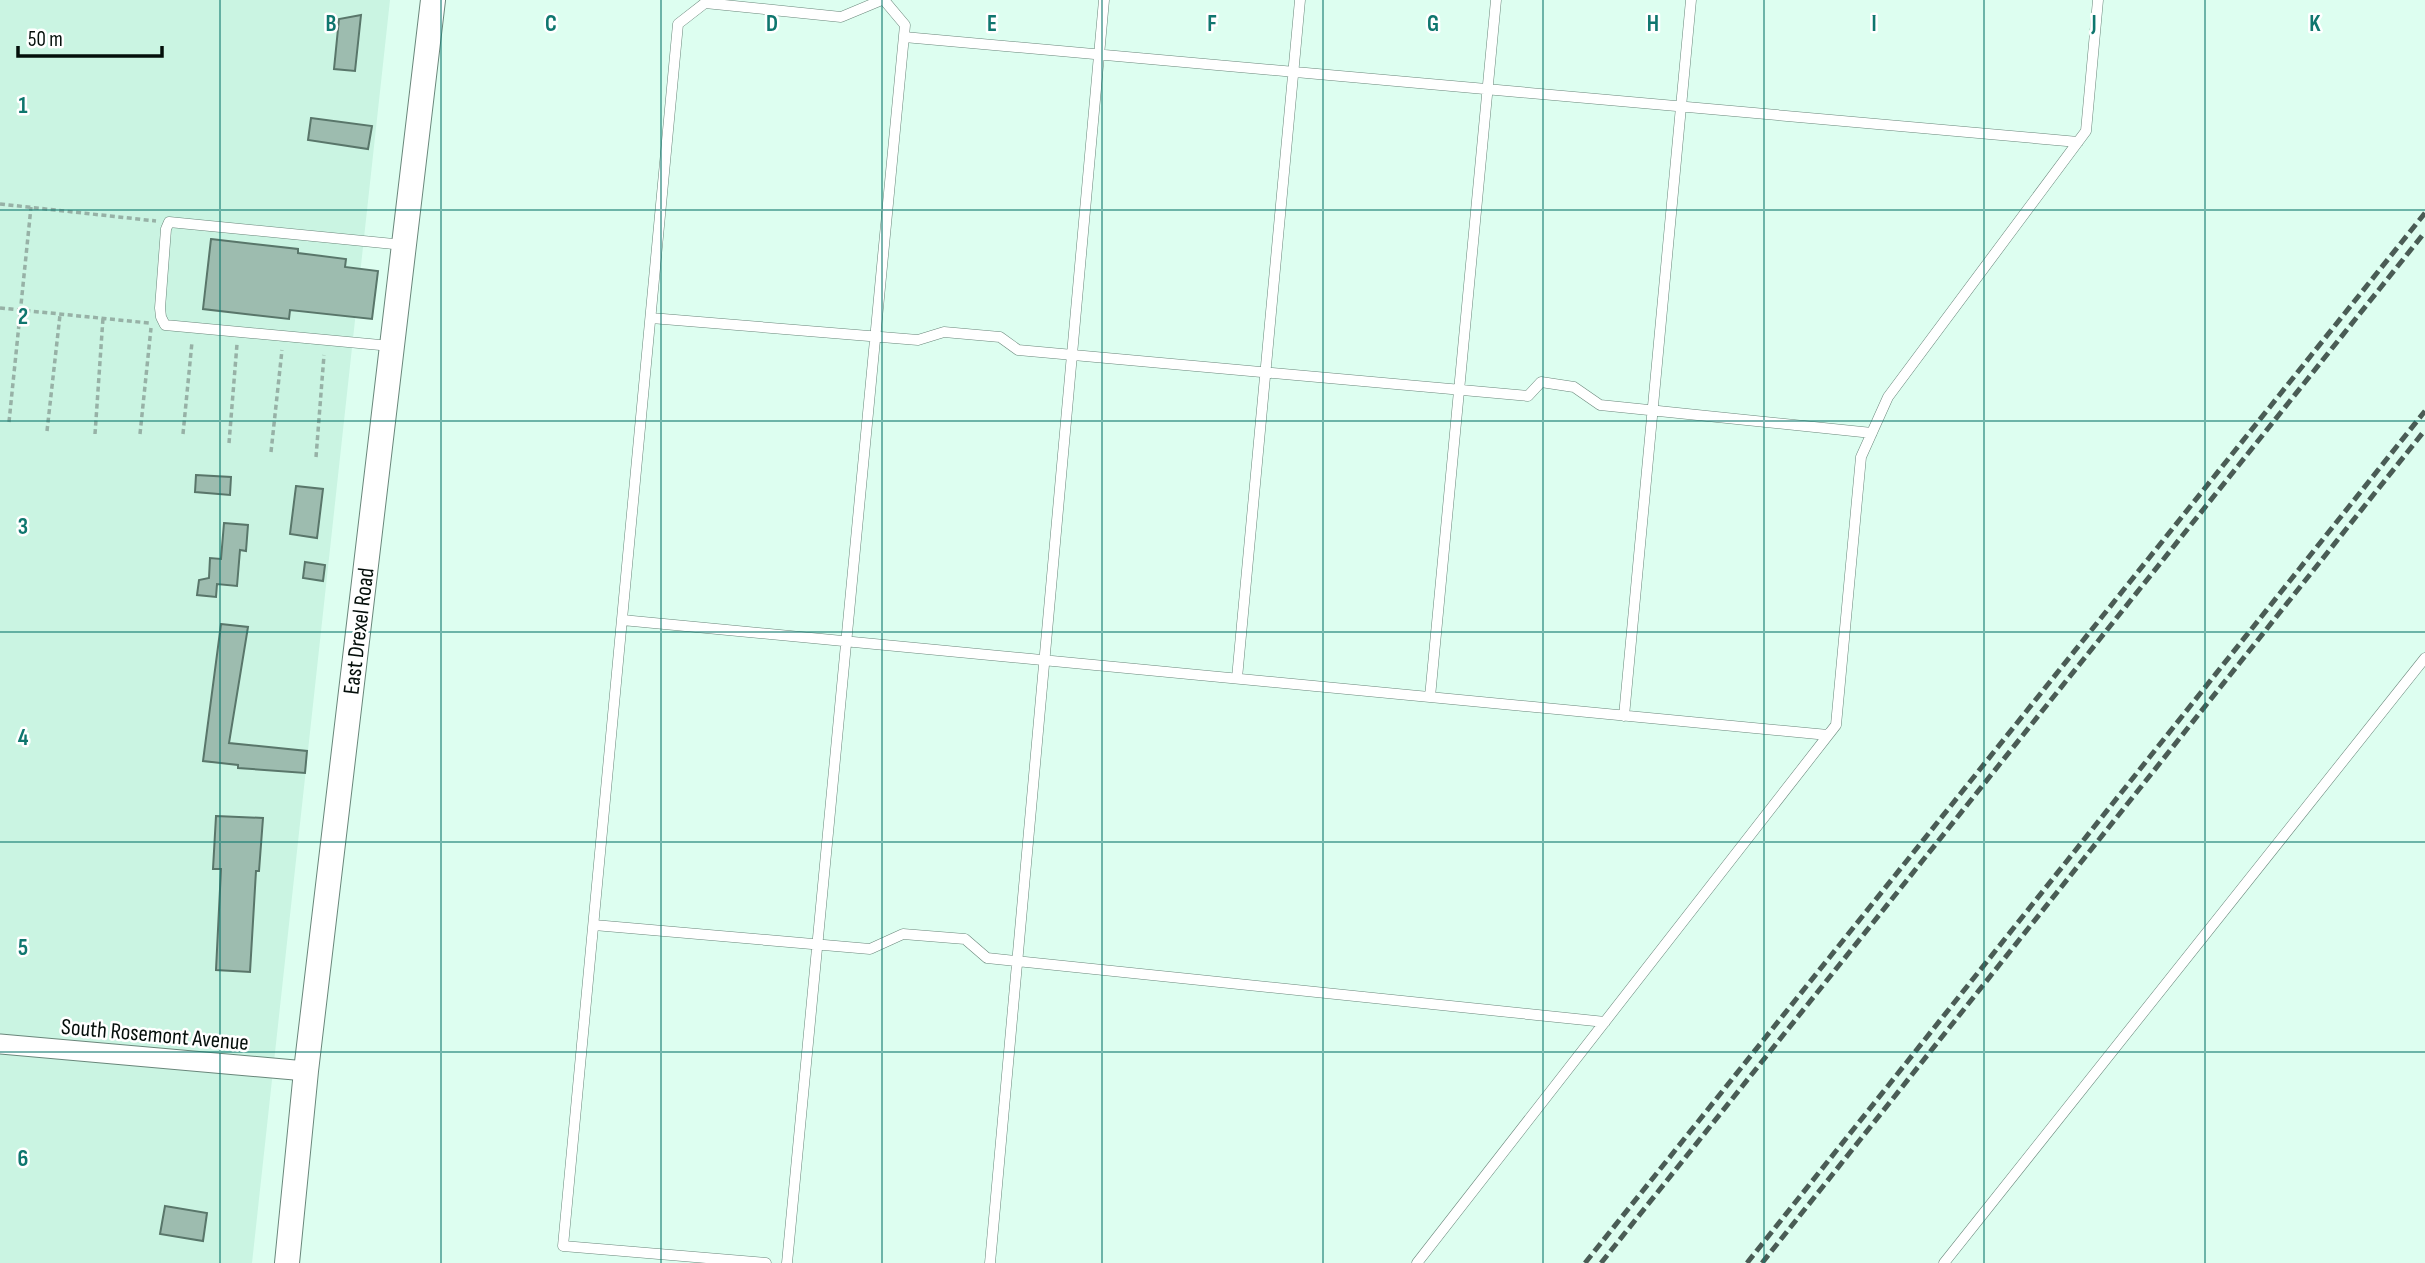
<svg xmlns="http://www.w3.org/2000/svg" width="2425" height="1263" font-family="'Sofia Sans Condensed',sans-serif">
  <rect width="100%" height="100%" fill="#ddfef0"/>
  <!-- built -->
  <path fill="#caf4e2" d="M0,0H390L252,1263H0Z"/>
  <!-- building -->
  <path fill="#9dbcaf" stroke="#59766a" stroke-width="2" d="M361,15L355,71L334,69L339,19Z
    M311,118L372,126L368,149L308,140Z
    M211,239L298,249V253L346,259L345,267L378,271L372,319L290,310L289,319L203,309Z
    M196,475L231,477L230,495L195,492Z
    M296,486L323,489L317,538L290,534Z
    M224,523L248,525L246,551L240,550L237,586L217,584L216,597L197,595L199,580L209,578L210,558L221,559Z
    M305,562L325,565L323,581L303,578Z
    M221,624L248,627L229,743L307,751L305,773L238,768V765L203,761Z
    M216,816L263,818L259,871H256L250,972L216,970L221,869H213Z
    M165,1206L207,1213L203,1241L160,1234Z"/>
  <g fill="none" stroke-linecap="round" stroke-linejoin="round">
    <defs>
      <path id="service" d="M904,37L2078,142
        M651,318L918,340L944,332L1000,337L1018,350L1528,396L1541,382L1574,387L1600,405L1872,433
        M391,346L165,325L161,317L160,308L166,229L169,222L404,245
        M622,620L1828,735
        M1237,678L1300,0
        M1430,697L1496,0
        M1624,716L1691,0
        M594,925L870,949L903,934L965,939L987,958L1605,1022
        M766,1263L563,1246L678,24L705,3L841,17L882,0
        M787,1263L905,25L884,0
        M990,1263L1104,0
        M1417,1263L1836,725L1861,457L1888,397L2086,131L2098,0
        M1944,1263L2425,658"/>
      <path id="minor" d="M0,1044L306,1071"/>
      <path id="tertiary" d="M287,1263L306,1071L433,0"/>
    </defs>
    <!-- service casing -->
    <use href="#service" stroke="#69867a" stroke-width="11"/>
    <!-- minor casing -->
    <use href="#minor" stroke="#69867a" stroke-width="21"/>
    <!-- tertiary casing -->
    <use href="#tertiary" stroke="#69867a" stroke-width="26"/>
    <!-- path -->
    <path stroke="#97b1a6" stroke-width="3.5" stroke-dasharray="5 3.5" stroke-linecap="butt" d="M0,204L156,221
      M0,308L149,323
      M9,422L31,207
      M47,431L60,315
      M95,434L103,318
      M140,434L151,328
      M183,434L192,342
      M229,443L237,344
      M271,452L282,350
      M316,457L324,355"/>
    <!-- service -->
    <use href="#service" stroke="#fff" stroke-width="10"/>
    <!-- minor -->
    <use href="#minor" stroke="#fff" stroke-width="19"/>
    <!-- tertiary -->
    <use href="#tertiary" stroke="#fff" stroke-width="24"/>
    <!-- rail -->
    <path stroke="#4a5c55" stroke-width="5" stroke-dasharray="10 5" stroke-linecap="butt" d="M1585,1263L2425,213
      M1601,1263L2425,232
      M1747,1263L2425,411
      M1762,1263L2425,430"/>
  </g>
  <!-- grid -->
  <path fill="none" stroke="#0f766e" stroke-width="2" stroke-opacity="0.55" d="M220,0V1263M441,0V1263M661,0V1263M882,0V1263M1102,0V1263M1323,0V1263M1543,0V1263M1764,0V1263M1984,0V1263M2205,0V1263M0,210H2425M0,421H2425M0,632H2425M0,842H2425M0,1052H2425"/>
  <g text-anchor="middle" stroke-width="5" stroke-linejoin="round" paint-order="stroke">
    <!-- street labels -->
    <g font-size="23" fill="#040e0a" stroke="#fff">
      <text transform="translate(358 631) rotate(-83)" y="8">East Drexel Road</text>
      <text transform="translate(155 1034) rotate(5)" y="8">South Rosemont Avenue</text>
    </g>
  </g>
  <g font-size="23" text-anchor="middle" font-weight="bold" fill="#0f766e" stroke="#fff" stroke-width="5" stroke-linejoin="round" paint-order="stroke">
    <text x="331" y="31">B</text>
    <text x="551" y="31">C</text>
    <text x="772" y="31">D</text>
    <text x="992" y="31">E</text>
    <text x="1212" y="31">F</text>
    <text x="1433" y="31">G</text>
    <text x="1653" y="31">H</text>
    <text x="1874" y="31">I</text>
    <text x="2094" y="31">J</text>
    <text x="2315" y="31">K</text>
    <text x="23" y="113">1</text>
    <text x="23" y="324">2</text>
    <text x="23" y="534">3</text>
    <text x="23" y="745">4</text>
    <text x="23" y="955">5</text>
    <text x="23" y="1166">6</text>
  </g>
  <!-- scale -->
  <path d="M18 46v10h144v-10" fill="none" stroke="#040e0a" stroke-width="3.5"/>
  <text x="28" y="46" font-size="21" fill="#040e0a" stroke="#ffffff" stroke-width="5" paint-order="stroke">50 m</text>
</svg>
